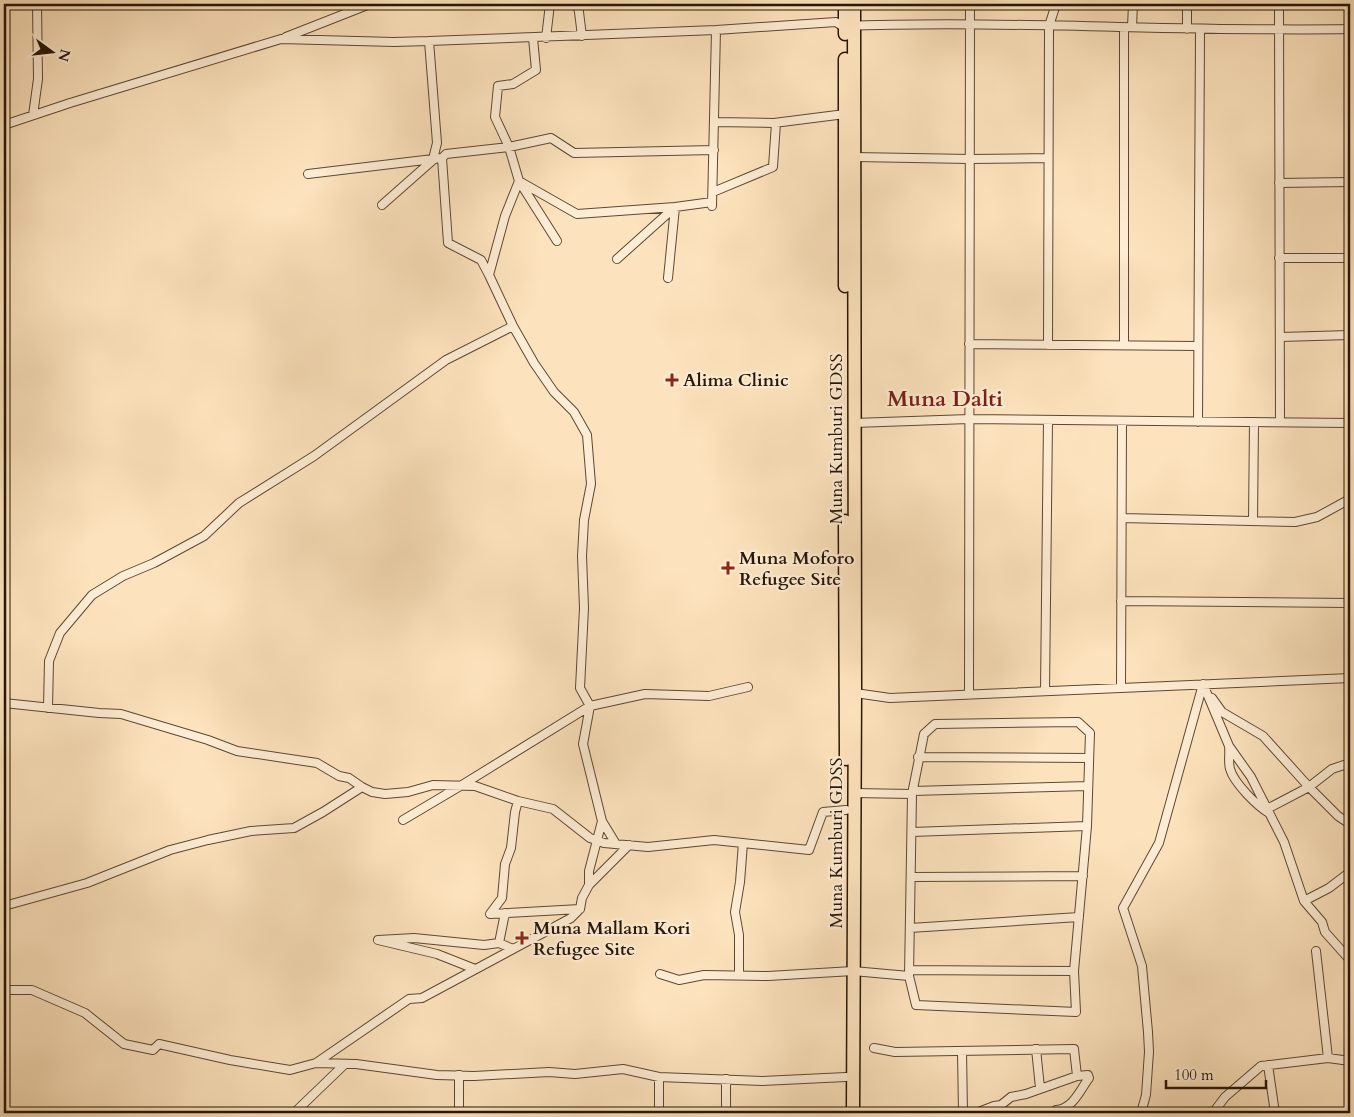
<svg xmlns="http://www.w3.org/2000/svg" width="1354" height="1117" font-family="Cardo,serif">
  <rect width="100%" height="100%" fill="#fde3bd"/>
  <filter id="stains"><feTurbulence type="fractalNoise" baseFrequency=".004" numOctaves="4"/><feColorMatrix values="0 0 0 0 .2 0 0 0 0 .09 0 0 0 0 .02 0 0 0 .5 -.17"/></filter>
  <radialGradient id="worn" r=".72"><stop offset=".6" stop-color="#630" stop-opacity="0"/><stop offset="1" stop-color="#630" stop-opacity=".3"/></radialGradient>
  <g fill="none" stroke-linecap="round" stroke-linejoin="round">
    <defs>
      <path id="minor" d="M577,4L579,12L582,36
        M1279,4L1280,422
        M1132,27L1133,4
        M1124,28V345
        M1187,29V4
        M286,37L370,4
        M533,38L536,70L513,84L498,86L495,117L509,147L551,138L574,153L714,150
        M546,38L550,4
        M33,115L38,79L37,4
        M715,122L774,123L845,114
        M4,125L70,103L281,39L394,42L429,41
        M854,157L970,159L1048,158
        M442,158L448,243L481,260L489,275
        M308,174L433,159
        M1279,183L1350,182
        M713,192L773,167L776,123
        M382,205L433,160
        M712,206L716,30
        M1279,258H1350
        M617,259L675,207L712,202
        M668,278L675,207L577,214L519,181L509,147L446,154L442,158L433,159L437,143L429,41L716,30L836,22L842,26C1012,20 1181,32 1350,29
        M1280,337L1350,335
        M969,344L1198,346
        M1048,345L1049,26L1056,4
        M1198,422L1200,30
        M854,423L969,419L1350,423
        M1122,518L1295,522L1317,517L1350,499
        M1253,521L1254,422
        M1121,601L1350,603
        M1203,684L1229,746L1251,777L1284,842L1304,901L1322,922L1325,932L1350,960
        M1121,688L1122,421
        M1045,691L1048,420
        M855,693L890,698L1350,678
        M969,694L970,4
        M1212,698L1222,712L1263,736L1309,787L1338,816L1350,824
        M4,703L99,713L121,714L208,740L237,751L317,763L339,776L349,778L362,787
        M48,708L49,661L60,633L92,595L123,576L154,563L204,536L239,503L314,456L446,360L513,326
        M1078,722L1090,733L1087,826L1074,971L1076,1012L916,1005L909,976L912,794L924,734L935,724Z
        M1229,746C1230,753 1228,762 1230,769C1234,783 1257,806 1269,813
        M918,757L1089,758
        M913,791L1088,786
        M854,793L912,794
        M518,801L515,812L511,848L505,864L502,898L490,914L580,909
        M1267,809L1309,787L1332,769L1350,763
        M403,820L462,785L590,706L580,688L584,608L582,556L584,520L591,484L587,435L574,412L554,392L534,363L513,326L489,275L505,216L519,181L557,241
        M912,832L1087,826
        M616,844L602,821L583,744L590,706L645,694L709,696L748,687
        M911,877L1083,876
        M589,885V871L602,821
        M1304,901L1329,888L1350,872
        M4,906L87,883L170,850L208,840L251,831L294,828L323,812L362,787L372,792L385,794L408,792L433,785L475,786L518,801L553,809L590,838L604,843L648,847L714,840L809,850L823,812L846,810
        M505,913L499,943L513,949
        M910,928L1079,917
        M1316,951L1328,1058
        M475,969L437,954L378,940L414,938L484,945L499,943
        M909,970L1074,971
        M660,974L679,980L704,975L768,976L853,971L909,976
        M739,975V935L735,912L740,882L743,843
        M4,990H32L85,1013L124,1044L153,1050L159,1044L230,1060L290,1070L316,1063L356,1064L437,1075L474,1076L549,1072L575,1074L623,1069L659,1077L762,1081L846,1077
        M874,1048L895,1052L1074,1049L1077,1076
        M1036,1049L1040,1088
        M962,1051L963,1113
        M316,1063L409,999L422,998L571,918L580,909L582,898L589,885L629,845
        M1268,1065L1275,1113
        M459,1075V1113
        M659,1077V1113
        M294,1113L345,1064
        M726,1113V1079
        M976,1113L994,1106L1001,1105L1011,1097L1026,1094L1077,1076L1088,1075L1089,1078C1080,1090 1073,1109 1056,1110L1055,1113
        M1141,1113L1146,1095L1149,1052L1148,1032L1142,966L1123,908L1159,843L1203,684
        M1213,1113L1225,1097L1261,1066L1328,1058L1350,1061"/>
      <path id="trunk" d="M845,4V34
        M845,59V286
        M845,521L846,759
        M853,1113L855,693L854,4"/>
    </defs>
    <!-- minor casing -->
    <use href="#minor" stroke="#5c4834" stroke-width="10"/>
    <!-- trunk casing -->
    <use href="#trunk" stroke="#271506" stroke-width="15"/>
    <!-- minor -->
    <use href="#minor" stroke="#feedd4" stroke-width="8"/>
    <!-- trunk -->
    <use href="#trunk" stroke="#fde3bd" stroke-width="12"/>
  </g>
  <!-- markers -->
  <g fill="#8f2418" stroke="#feedd4" stroke-width="2">
    <path d="M669.5 372.5h5v5h5v5h-5v5h-5v-5h-5v-5h5z"/>
    <path d="M725.5 560.5h5v5h5v5h-5v5h-5v-5h-5v-5h5z"/>
    <path d="M519.5 930.5h5v5h5v5h-5v5h-5v-5h-5v-5h5z"/>
  </g>
  <g text-anchor="middle" stroke-width="4.5" stroke-linejoin="round" paint-order="stroke">
    <!-- poi labels -->
    <g font-size="18" font-weight="bold" fill="#271506" stroke="#feedd4" text-anchor="start">
      <text x="683" y="386">Alima Clinic</text>
      <text x="739" y="564">Muna Moforo<tspan x="739" dy="21">Refugee Site</tspan></text>
      <text x="533" y="934">Muna Mallam Kori<tspan x="533" dy="21">Refugee Site</tspan></text>
    </g>
    <!-- street labels -->
    <g font-size="18" fill="#271506" stroke="#feedd4">
      <text transform="translate(836 439) rotate(-90)" y="6">Muna Kumburi GDSS</text>
      <text transform="translate(836 843) rotate(-90)" y="6">Muna Kumburi GDSS</text>
    </g>
    <!-- district labels -->
    <g font-size="22" font-weight="bold" fill="#7a1f14" stroke="#feedd4">
      <text x="945" y="406">Muna Dalti</text>
    </g>
  </g>
  <!-- margin -->
  <rect width="1354" height="1117" fill="none" stroke="#fde3bd" stroke-width="20"/>
  <rect x="5" y="5" width="1344" height="1107" fill="none" stroke="#271506" stroke-width="2.5"/>
  <rect x="10" y="10" width="1334" height="1097" fill="none" stroke="#271506"/>
  <!-- north arrow -->
  <g transform="translate(52 52) rotate(105)" stroke="#feedd4" stroke-width="4" paint-order="stroke">
  <path d="M0-4L9 19L0 12L-9 19Z" fill="#271506"/>
  <text y="-8" font-size="14" font-weight="bold" text-anchor="middle" fill="#271506">N</text>
  </g>
  <!-- scale -->
  <path d="M1166 1080v8h100v-8" fill="none" stroke="#271506" stroke-width="2.5"/>
  <text x="1174" y="1080" font-size="15" fill="#271506" stroke="#feedd4" stroke-width="4" paint-order="stroke">100 m</text>
  <rect width="100%" height="100%" filter="url(#stains)"/>
  <rect width="100%" height="100%" fill="url(#worn)"/>
</svg>
